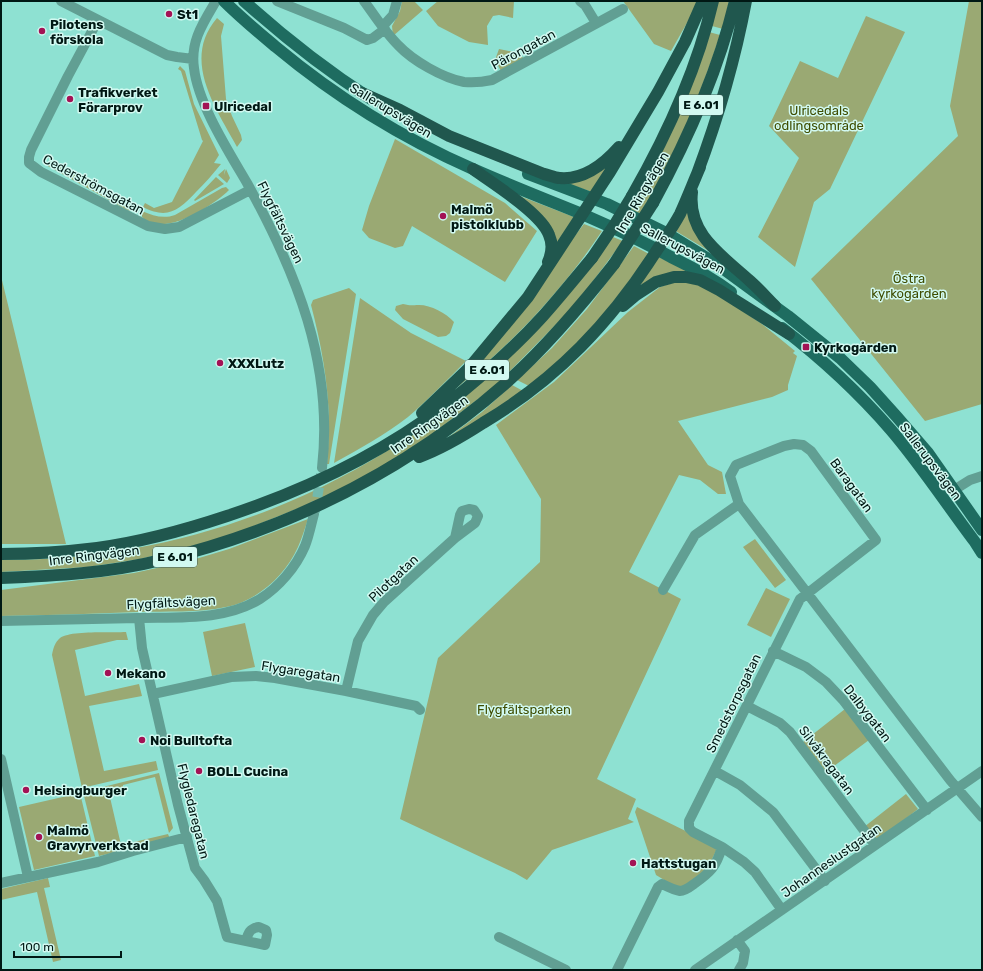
<svg xmlns="http://www.w3.org/2000/svg" width="983" height="971" font-family="Rubik,sans-serif">
  <rect width="100%" height="100%" fill="#8ee1d2"/>
  <!-- green -->
  <path fill="#9aa973" d="M402,1H414L423,10L393,36L392,26L400,11Z
    M438,1H514L513,18L499,15L493,16L487,26L488,45L469,42L438,26L426,11Z
    M623,1H697L696,7L671,51L654,44Z
    M718,1H729L723,29L712,26Z
    M969,1H982V404L925,421L811,279L958,136L950,106Z
    M866,16L905,32L830,189L814,202L795,267L758,237L799,158L769,126L800,61L838,78Z
    M217,18L224,24L221,36L226,99L232,116L241,135L242,140L237,147C216,108 181,60 217,18Z
    M709,32L720,35C700,97 674,158 640,214L630,209Z
    M499,49L519,53L524,59L501,71L495,60Z
    M180,66L185,71L194,104L219,155L214,163L221,164C213,174 205,183 196,192C179,210 168,220 143,207L145,203L154,208L172,202L203,141L202,140L181,71L178,69Z
    M395,139L505,203L537,231L505,282L412,226L403,246L395,248L369,238L362,230L369,206Z
    M50,160L107,193L105,198L108,200L111,195L134,206L130,211L127,210L46,165Z
    M611,161L592,192L560,181Z
    M225,169L224,175L226,169L230,178L227,183L218,175Z
    M216,177L224,184L195,201L194,200Z
    M226,187L229,190C213,206 162,239 142,217V211C153,216 164,219 175,215L222,188Z
    M507,191L574,217L555,246Z
    M688,205L714,254L674,230Z
    M584,224L602,231C562,291 511,345 454,390Z
    M613,237L623,241L575,305L507,374L496,369Z
    M634,246L649,254L595,327L531,387L517,380L552,348L587,309Z
    M657,256L688,271L636,286Z
    M1,276L66,544H1Z
    M683,282L696,284L711,290L762,324L795,351L793,353L797,356L788,385V390L772,397L678,421L708,465L722,472L726,494H718L700,480L679,475L629,572L681,599L597,779L636,799L628,819L634,822L552,850L527,880L515,873L400,819L438,658L540,562L541,499L496,425L554,382L628,312L660,287L672,283Z
    M349,288L356,294L329,464H327C328,449 329,435 329,421C328,381 321,343 311,305L313,300Z
    M360,298L411,333L466,361C447,380 428,400 408,417C385,435 359,449 334,463Z
    M403,304C411,306 412,305 419,305C431,305 446,313 454,322L450,333L446,336L438,337L403,319L395,310L396,306Z
    M491,374L502,380L486,393L410,451L329,496L224,538L140,559L88,567L1,572V560C145,561 284,519 404,440C434,421 463,396 491,374Z
    M512,385L525,392L438,445L482,412Z
    M308,519C305,528 302,538 298,547C285,576 257,601 226,607C197,613 167,611 138,612C92,614 47,615 1,616V590L134,573L166,566L199,558L229,549Z
    M755,539L786,580L775,588L743,547Z
    M766,588L790,599L771,637L747,625Z
    M245,623L255,667L212,676L203,632Z
    M126,632L128,640H117L75,650L85,696L139,684L142,696L89,706L104,771L156,761L158,770L82,788L52,655C53,649 55,642 60,638C71,630 111,633 126,632Z
    M845,709L869,740L826,772L803,742Z
    M159,773L173,828L169,833L155,777L123,785V787L112,790L113,792L109,793L121,845L168,834L170,839L99,856L83,792Z
    M80,793L95,856L34,870L19,807Z
    M906,794L918,809L876,842L864,827Z
    M637,807L718,847L706,871L679,889L656,875L635,812Z
    M48,878L50,887L44,888L61,960L53,962L37,892L1,900V889Z"/>
  <g fill="none" stroke-linecap="round" stroke-linejoin="round">
    <!-- minor-tunnel -->
    <path stroke="#72b9ac" stroke-width="10" stroke-dasharray="10 5" stroke-linecap="butt" d="M315,512L321,474"/>
    <!-- minor -->
    <path stroke="#619f93" stroke-width="10" d="M61,1L167,55L177,57L193,59
      M216,1C203,23 190,42 194,68C198,104 229,152 247,183C296,272 334,364 322,468
      M277,1L344,28L367,40L373,38L385,29
      M364,1C375,16 385,32 398,45C413,61 443,78 464,82C474,83 483,82 492,80L623,9
      M580,1L585,5L596,23
      M98,20L68,76L31,150L29,157V163L41,172L148,226L165,229L179,227L250,190
      M383,26L393,15L397,1
      M954,490L970,480L982,476
      M663,590L695,535L739,504
      M139,618L142,648L178,805L195,868L204,880L217,901L227,937L265,945L267,935L266,930L259,927C250,928 248,933 246,941
      M1,621C47,620 92,619 138,618C178,617 225,621 260,599C279,587 296,567 305,546C309,536 311,525 314,514
      M773,651L806,667L826,682L843,700L927,810
      M346,691L358,641L373,615L384,602L455,538L460,515L462,511L469,509L474,510L478,516L475,523L455,538
      M153,694L231,677L256,676L275,678L346,691L416,706L420,710
      M747,706L780,723L790,732L875,845
      M1,759L28,877
      M715,771L740,785L773,812L825,881
      M1,883L98,862L133,851L187,837
      M782,910L755,872L744,862L722,847L693,832L689,828V821L800,599L808,593L876,540L811,451L803,445L794,444L784,446L736,465L730,476L739,504L950,780L982,817
      M499,937L566,970
      M737,940L745,951L743,963L739,970
      M617,970L658,887L662,884C668,887 674,890 680,891C685,891 690,887 694,884C711,872 716,867 722,847
      M695,970L982,771"/>
    <!-- major -->
    <path stroke="#1e6c60" stroke-width="12" d="M224,1C241,18 258,32 276,47C336,97 402,138 473,169C509,185 545,199 582,214C612,227 642,241 671,257C692,267 712,278 731,292
      M244,1C284,37 326,70 371,99
      M528,174L607,204L668,234L718,265L788,316L840,358L870,387L897,417L928,453L982,530
      M782,328C821,358 859,393 891,430C921,465 947,505 975,542L982,553"/>
    <!-- highway -->
    <path stroke="#20574e" stroke-width="12" d="M362,93L400,110L449,136L544,174C549,175 555,178 560,178C584,180 604,164 619,147
      M473,169C493,184 541,213 549,235C553,244 552,253 548,262
      M697,174C718,118 735,60 746,1
      M692,192C687,235 723,256 750,281C759,289 767,298 775,306
      M632,196C667,135 697,70 713,1
      M653,203C688,139 718,72 735,1
      M623,306L636,295L656,282L674,277H686L700,280L719,290L789,334
      M422,413L469,368L528,297L610,172L658,92L685,42L703,1
      M419,457C441,449 463,436 483,423C557,379 611,322 657,250C665,238 673,227 680,214C687,199 693,183 700,167
      M1,554C33,554 65,552 97,548C141,542 185,530 227,516C306,490 381,454 447,404C481,377 514,348 543,316C560,297 576,277 592,258
      M1,578C54,576 110,573 161,560C289,529 407,470 506,383C546,347 581,306 614,264"/>
    <!-- highway-bridge -->
    <path stroke="#20574e" stroke-width="12" d="M592,258L615,224L632,196
      M614,264L653,203"/>
  </g>
  <!-- markers -->
  <g fill="#a31255" stroke="#d2f9f1" stroke-width="1.5">
    <circle cx="169" cy="14" r="4"/>
    <circle cx="42" cy="31" r="4"/>
    <circle cx="70" cy="99" r="4"/>
    <rect x="202" y="102" width="8" height="8" rx="2"/>
    <circle cx="443" cy="216" r="4"/>
    <rect x="802" y="343" width="8" height="8" rx="2"/>
    <circle cx="220" cy="363" r="4"/>
    <circle cx="108" cy="673" r="4"/>
    <circle cx="142" cy="740" r="4"/>
    <circle cx="199" cy="771" r="4"/>
    <circle cx="26" cy="790" r="4"/>
    <circle cx="39" cy="837" r="4"/>
    <circle cx="633" cy="863" r="4"/>
  </g>
  <g text-anchor="middle" stroke-width="3" stroke-linejoin="round" paint-order="stroke">
    <!-- shield labels -->
    <g fill="#d2f9f1" stroke="#3f5c56" stroke-width="1">
      <rect x="679" y="95" width="44" height="20" rx="3"/>
      <rect x="465" y="360" width="44" height="20" rx="3"/>
      <rect x="153" y="547" width="44" height="20" rx="3"/>
    </g>
    <g font-size="12" font-weight="bold" fill="#001814">
      <text x="701" y="109">E 6.01</text>
      <text x="487" y="374">E 6.01</text>
      <text x="175" y="561">E 6.01</text>
    </g>
    <!-- poi labels -->
    <g font-size="13" font-weight="bold" fill="#001814" stroke="#d2f9f1" text-anchor="start">
      <text x="177" y="19">St1</text>
      <text x="50" y="29">Pilotens<tspan x="50" dy="15">förskola</tspan></text>
      <text x="78" y="97">Trafikverket<tspan x="78" dy="15">Förarprov</tspan></text>
      <text x="214" y="111">Ulricedal</text>
      <text x="451" y="214">Malmö<tspan x="451" dy="15">pistolklubb</tspan></text>
      <text x="814" y="352">Kyrkogården</text>
      <text x="228" y="368">XXXLutz</text>
      <text x="116" y="678">Mekano</text>
      <text x="150" y="745">Noi Bulltofta</text>
      <text x="207" y="776">BOLL Cucina</text>
      <text x="34" y="795">Helsingburger</text>
      <text x="47" y="835">Malmö<tspan x="47" dy="15">Gravyrverkstad</tspan></text>
      <text x="641" y="868">Hattstugan</text>
    </g>
    <!-- street labels -->
    <g font-size="13" fill="#001814" stroke="#d2f9f1">
      <text transform="translate(523 49) rotate(-28)" y="5">Pärongatan</text>
      <text transform="translate(391 110) rotate(31)" y="5">Sallerupsvägen</text>
      <text transform="translate(94 184) rotate(28)" y="5">Cederströmsgatan</text>
      <text transform="translate(642 192) rotate(-60)" y="5">Inre Ringvägen</text>
      <text transform="translate(281 222) rotate(64)" y="5">Flygfältsvägen</text>
      <text transform="translate(683 248) rotate(28)" y="5">Sallerupsvägen</text>
      <text transform="translate(429 424) rotate(-35)" y="5">Inre Ringvägen</text>
      <text transform="translate(931 461) rotate(53)" y="5">Sallerupsvägen</text>
      <text transform="translate(852 485) rotate(54)" y="5">Baragatan</text>
      <text transform="translate(94 555) rotate(-7)" y="5">Inre Ringvägen</text>
      <text transform="translate(393 578) rotate(-43)" y="5">Pilotgatan</text>
      <text transform="translate(171 602) rotate(-3)" y="5">Flygfältsvägen</text>
      <text transform="translate(301 671) rotate(9)" y="5">Flygaregatan</text>
      <text transform="translate(733 703) rotate(-64)" y="5">Smedstorpsgatan</text>
      <text transform="translate(868 713) rotate(52)" y="5">Dalbygatan</text>
      <text transform="translate(827 760) rotate(53)" y="5">Silvåkragatan</text>
      <text transform="translate(194 811) rotate(76)" y="5">Flygledaregatan</text>
      <text transform="translate(831 860) rotate(-35)" y="5">Johanneslustgatan</text>
    </g>
    <!-- park labels -->
    <g font-size="13" fill="#3e4c00" stroke="#d2f9f1">
      <text x="819" y="115">Ulricedals<tspan x="819" dy="15">odlingsområde</tspan></text>
      <text x="909" y="283">Östra<tspan x="909" dy="15">kyrkogården</tspan></text>
      <text x="524" y="714">Flygfältsparken</text>
    </g>
  </g>
  <!-- border -->
  <rect width="983" height="971" fill="none" stroke="#001814" stroke-width="4"/>
  <!-- scale -->
  <path d="M14 951v6h107v-6" fill="none" stroke="#001814" stroke-width="2"/>
  <text x="20" y="951" font-size="12" fill="#001814" stroke="#d2f9f1" stroke-width="3" paint-order="stroke">100 m</text>
</svg>
